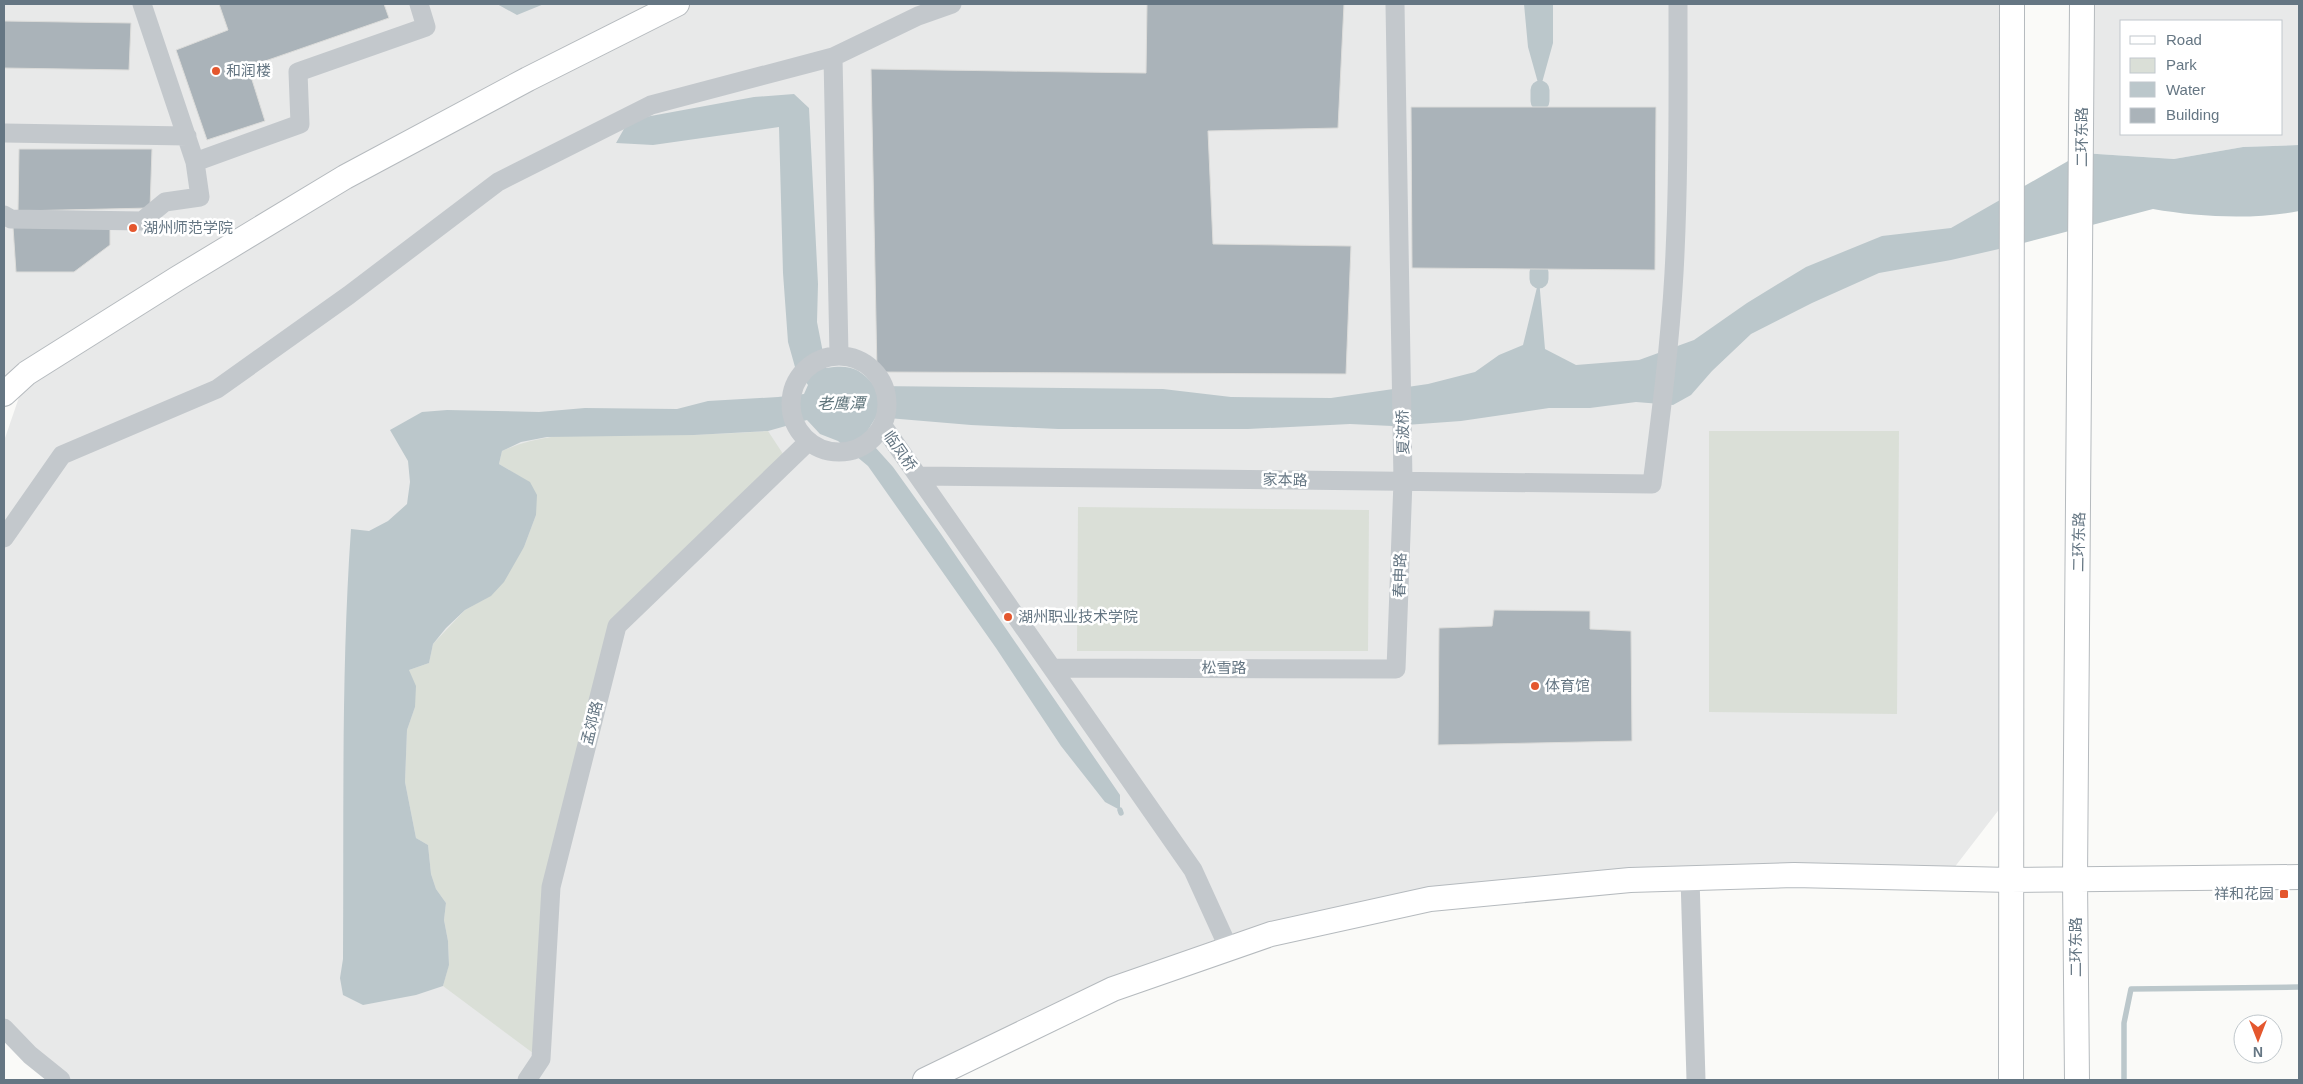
<svg xmlns="http://www.w3.org/2000/svg" width="2303" height="1084" font-family="Arial,'Noto Sans SC',sans-serif">
  <rect width="100%" height="100%" fill="#fafaf8"/>
  <!-- built -->
  <path fill="#e8e9e9" fill-rule="evenodd" d="M4,4H2012L2011,794L1947,877L1630,880L1271,934L926,1080H61L4,1028V441L27,374L4,394Z
    M2082,4H2299V145L2243,147L2174,159L2082,153ZM2122,21H2282V134H2122Z"/>
  <!-- green -->
  <path fill="#dadfd7" d="M768,431L787,460L617,626L567,822L541,1059L443,986L449,964L448,941L444,920L446,903L436,889L431,874L428,845L416,838L405,782L407,730L415,707L409,670L429,663L433,644L465,610L490,596L524,547L536,515L529,482L499,464L502,451C554,427 616,435 672,435C704,435 736,433 768,431Z
    M1709,431H1899L1897,714L1709,712Z
    M1078,507L1369,510L1368,651H1077Z"/>
  <!-- water -->
  <path fill="#bbc7cb" d="M497,4H544L517,15Z
    M1524,4H1553V43L1540,90L1528,47Z
    M794,94L809,108L818,284L817,322L826,368C850,365 858,367 875,386L1163,389L1231,397L1331,398L1428,384L1475,372L1499,355L1523,345L1539,279L1545,349L1576,365L1639,360L1694,340L1747,303L1806,267L1882,236L1951,228L2082,153L2174,159L2243,147L2299,145V211C2253,220 2199,217 2153,209L2012,246L1951,260L1879,273L1812,303L1751,334L1712,371L1691,395L1673,405L1636,402L1590,408H1549L1461,421L1392,426L1350,424L1248,429H1058L971,425L876,417L868,430L875,447L893,467L941,534L1120,795V810L1105,802L1061,746L996,648L868,466L838,441L820,434L807,420L768,431L694,435L547,437L521,442L502,451L499,464L530,482L537,495L536,515L524,547L504,582L491,596L465,610L446,628L433,644L429,663L409,670L416,686L415,707L407,730L405,782L416,838L428,845L431,874L436,889L446,903L444,920L448,941L449,965L443,986L416,995L363,1005L343,995L340,978L343,959C344,815 341,672 351,529L369,531L388,521L407,504L410,482L408,461L390,430L422,412L447,410L539,412L585,408L677,409L708,401L778,397L804,394L808,385L795,367L788,342L783,273L779,127L653,145L616,143L629,120L754,97Z"/>
  <g fill="none" stroke-linecap="round" stroke-linejoin="round">
    <!-- stream -->
    <path stroke="#bbc7cb" stroke-width="5.5" d="M1120,810L1121,813
      M2124,1080V1023L2131,989L2299,987"/>
    <!-- canal -->
    <path stroke="#bbc7cb" stroke-width="19" d="M1540,90V101
      M1539,272V279"/>
  </g>
  <!-- building -->
  <path fill="#aab3b9" stroke="#dcdcda" d="M219,4H384L389,18L248,67L265,121L207,140L176,50L228,30Z
    M1147,4H1344L1338,128L1208,131L1213,244L1351,246L1346,374L877,372L871,69L1146,73Z
    M4,21L131,23L129,70L4,68Z
    M1411,107H1656L1655,270L1412,268Z
    M19,149H152L150,208L18,211Z
    M110,225V245L74,272H16L13,227Z
    M1494,610L1590,611V629L1631,631L1632,741L1438,745L1439,628L1492,626Z"/>
  <g fill="none" stroke-linecap="round" stroke-linejoin="round">
    <defs>
      <path id="major" d="M4,394L27,373L178,278L345,177L528,79L677,4
        M925,1080L1113,989L1271,934L1430,899L1630,880L1794,875L2011,880L2299,877
        M2011,1080L2012,4
        M2077,1080L2075,879L2082,4"/>
    </defs>
    <!-- major casing -->
    <use href="#major" stroke="#b5babe" stroke-width="26"/>
    <!-- minor -->
    <path stroke="#c3c8cc" stroke-width="19" d="M833,57L839,355
      M4,133L187,136
      M195,162L300,124L298,72L426,27L419,4
      M4,215L11,219L142,221L165,202L200,197L195,162L142,4
      M791 404a48 48 0 1 1 96 0a48 48 0 1 1-96 0Z
      M883,426L1193,870L1229,949
      M918,476L1652,484C1661,414 1670,344 1674,273C1679,183 1678,93 1678,4
      M4,538L62,455L217,389L349,295L498,182L651,105L833,57L918,16L952,4
      M1052,668L1396,669L1403,481L1395,4
      M1690,878L1696,1080
      M4,1028L30,1055L61,1080
      M527,1080L541,1059L551,887L617,626L809,441"/>
    <!-- major -->
    <use href="#major" stroke="#fff" stroke-width="24"/>
  </g>
  <!-- markers -->
  <g fill="#e4572e" stroke="#fff" stroke-width="2">
    <circle cx="216" cy="71" r="5"/>
    <circle cx="133" cy="228" r="5"/>
    <circle cx="1008" cy="617" r="5"/>
    <circle cx="1535" cy="686" r="5"/>
    <rect x="2279" y="889" width="10" height="10" rx="2.5"/>
  </g>
  <g text-anchor="middle" stroke-width="5" stroke-linejoin="round" paint-order="stroke">
    <!-- poi labels -->
    <g font-size="15" fill="#657683" stroke="#fff" text-anchor="start">
      <text x="226" y="76">和润楼</text>
      <text x="143" y="233">湖州师范学院</text>
      <text x="1018" y="622">湖州职业技术学院</text>
      <text x="1545" y="691">体育馆</text>
      <text x="2274" y="899" text-anchor="end">祥和花园</text>
    </g>
    <!-- street labels -->
    <g font-size="15" fill="#657683" stroke="#fff">
      <text transform="translate(2082 137) rotate(-90)" y="5">二环东路</text>
      <text transform="translate(1403 432) rotate(-91)" y="5">夏波桥</text>
      <text transform="translate(900 451) rotate(55)" y="5">临凤桥</text>
      <text transform="translate(1285 480) rotate(1)" y="5">家本路</text>
      <text transform="translate(2079 542) rotate(-89)" y="5">二环东路</text>
      <text transform="translate(1400 575) rotate(-88)" y="5">春申路</text>
      <text x="1224" y="673">松雪路</text>
      <text transform="translate(592 723) rotate(-76)" y="5">孟郊路</text>
      <text transform="translate(2076 947) rotate(-90)" y="5">二环东路</text>
    </g>
    <!-- water labels -->
    <g font-size="16" font-style="italic" fill="#60757c" stroke="#fff">
      <text x="841" y="409">老鹰潭</text>
    </g>
  </g>
  <!-- border -->
  <rect width="2303" height="1084" fill="none" stroke="#657683" stroke-width="10"/>
  <!-- legend -->
  <rect x="2120" y="20" width="162" height="115" fill="#ffffff" stroke="#c1c8cd"/>
  <rect x="2130" y="36" width="25" height="8" fill="#ffffff" stroke="#c1c8cd"/>
  <text x="2166" y="45" font-size="15" fill="#657683">Road</text>
  <rect x="2130" y="58" width="25" height="15" fill="#dadfd7" stroke="#c1c8cd"/>
  <text x="2166" y="70" font-size="15" fill="#657683">Park</text>
  <rect x="2130" y="82" width="25" height="15" fill="#bbc7cb" stroke="#c1c8cd"/>
  <text x="2166" y="95" font-size="15" fill="#657683">Water</text>
  <rect x="2130" y="108" width="25" height="15" fill="#aab3b9" stroke="#c1c8cd"/>
  <text x="2166" y="120" font-size="15" fill="#657683">Building</text>
  <!-- north arrow -->
  <g transform="translate(2258 1039) rotate(180)"><circle r="24" fill="#ffffff" stroke="#c1c8cd"/>
  <path d="M0-4L9 19L0 12L-9 19Z" fill="#e4572e"/>
  <text y="-8" font-size="14" font-weight="bold" text-anchor="middle" fill="#657683">N</text>
  </g>
</svg>
